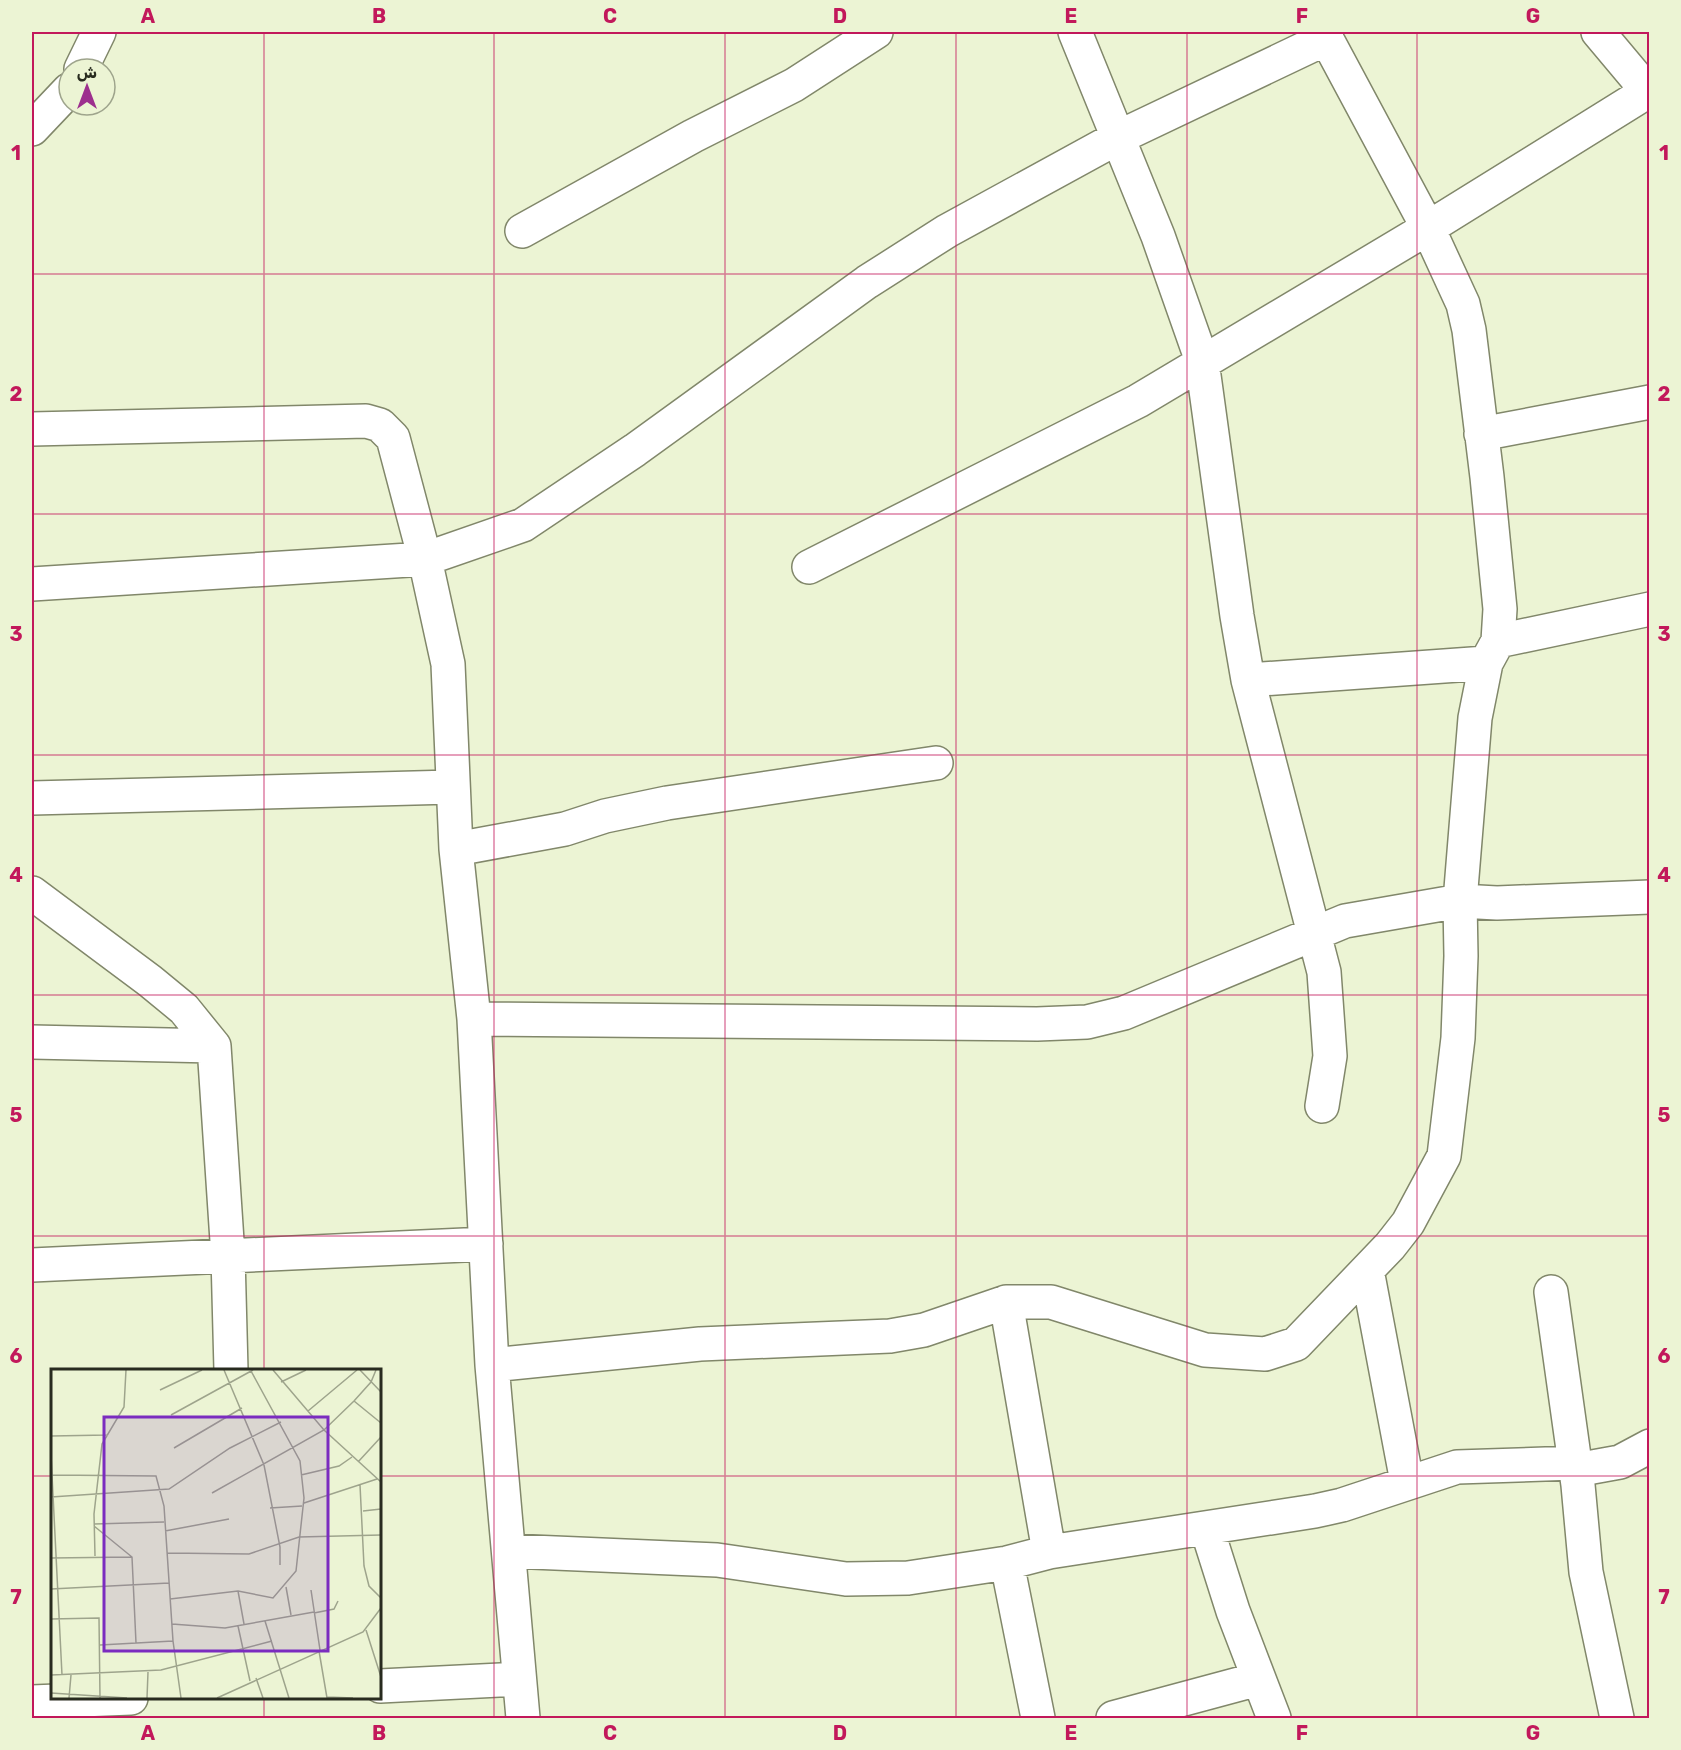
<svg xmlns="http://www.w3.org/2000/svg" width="1681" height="1750" font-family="Rubik,'Noto Sans Arabic',sans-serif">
  <rect width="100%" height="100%" fill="#ecf4d4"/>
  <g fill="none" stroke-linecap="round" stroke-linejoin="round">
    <defs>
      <path id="street" d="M1075,32L1158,236L1202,361L1237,616L1248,680L1324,972L1330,1056L1322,1106
        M1598,32L1650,94
        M81,69L99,32
        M32,129L69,90
        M522,231L693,136L794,85L876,32
        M32,429L366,421L380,425L393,438L425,559L448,664L456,849L474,1019L492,1365L523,1718
        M1481,434L1650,402
        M809,567L1138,401L1428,228L1650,90
        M32,584L425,559L523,525L635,450L867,282L947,231L1117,138L1327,38
        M1498,641L1650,609
        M1248,680L1486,663
        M32,798L452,787
        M456,849L565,829L605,816L667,803L936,763
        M32,893L150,981L184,1009L214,1046L228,1256L231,1370
        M474,1019L1037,1024L1087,1022L1124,1013L1345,921L1460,901L1497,903L1650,897
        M32,1042L214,1046
        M32,1265L486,1244
        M1367,1270L1407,1482
        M1551,1292L1578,1485L1586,1572L1617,1718
        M1006,1302L1049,1552
        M492,1365L700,1344L890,1336L924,1330L1006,1302H1051L1205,1350L1265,1354L1296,1344L1390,1246L1408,1223L1444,1156L1458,1038L1461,956L1460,901L1475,718L1486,663L1498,641L1500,609L1487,477L1469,330L1463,304L1428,228L1323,32
        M1576,1470L1620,1462L1650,1446
        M1207,1529L1233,1611L1274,1718
        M509,1551L717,1560L846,1579L908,1578L1007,1563L1049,1552L1315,1511L1342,1505L1457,1467L1574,1463
        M1007,1563L1038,1718
        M380,1686L518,1679
        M32,1702L131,1698
        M1113,1718L1258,1679"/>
    </defs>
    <!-- street casing -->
    <use href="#street" stroke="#81876a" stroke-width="36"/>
    <!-- street -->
    <use href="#street" stroke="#fff" stroke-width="33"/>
  </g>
  <!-- grid -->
  <path fill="none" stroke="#c2185b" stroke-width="1.5" stroke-opacity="0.55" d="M264,32V1370M494,32V1718M725,32V1718M956,32V1718M1187,32V1718M1417,32V1718M32,274H1650M32,514H1650M32,755H1650M32,995H1650M32,1236H1650M32,1476H52M380,1476H1650M264,1698V1718"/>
  <!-- overview -->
  <g transform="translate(51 1369)">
    <rect width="330" height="330" fill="#ecf4d4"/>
    <path fill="none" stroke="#9ea48c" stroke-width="1.5" d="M173,1L213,96L229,178V196M222,1L273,61L330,113M309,1L330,23M230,13L255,1M109,21L151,1M303,32L330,54M257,42L306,1M120,46L202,1M0,67L57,66M123,79L191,39M0,86L11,306M307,93L330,68M1,106L105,107L113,137L122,272L130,329M250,106L288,97L301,88M309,116L313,197L318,217L330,229M161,124L273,61L303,32L320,13L325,1M0,128L118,120L179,79L230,53M253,134L326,110M219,139L251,137M312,142L330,140M43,155L113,153M43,157L81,188L85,274M114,162L178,150M116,184L198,185L248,168L330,166M44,187L43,145L51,75L73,38L75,1M0,189L81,188M235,218L240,246M0,220L118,214M260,221L269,281M187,222L193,255M119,230L187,222L222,229L245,202L253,129L249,92L200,2M263,244L283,240L287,232M0,250L48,249L49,329M214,252L238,329M121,255L174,259L263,243M187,257L199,312M315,261L330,308M49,276L122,272M268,282L276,329M0,306L110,301L221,272M205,309L212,329M0,324L76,329M276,328L302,329M18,329L20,306M96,329L97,303M166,329L312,263L330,239"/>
    <path fill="#7b2cbf" fill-opacity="0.15" stroke="#7b2cbf" stroke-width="3" d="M53,48H277V282H53Z"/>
    <rect width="330" height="330" fill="none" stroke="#282b1f" stroke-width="3"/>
  </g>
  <!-- border -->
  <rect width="1681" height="1750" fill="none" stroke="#ecf4d4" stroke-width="66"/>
  <!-- north arrow -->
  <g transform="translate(87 87)"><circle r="28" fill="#ecf4d4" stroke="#9ea48c" stroke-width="1.5"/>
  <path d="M0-4.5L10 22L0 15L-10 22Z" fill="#9d2f8e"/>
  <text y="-9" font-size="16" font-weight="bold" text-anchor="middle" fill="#282b1f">ش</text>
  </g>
  <rect x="33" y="33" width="1615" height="1684" fill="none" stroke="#c2185b" stroke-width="2"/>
  <g font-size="20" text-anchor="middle" font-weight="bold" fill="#c2185b">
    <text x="148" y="23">A</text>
    <text x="379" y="23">B</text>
    <text x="610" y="23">C</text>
    <text x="840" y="23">D</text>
    <text x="1071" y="23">E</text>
    <text x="1302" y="23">F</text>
    <text x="1533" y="23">G</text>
    <text x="16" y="160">1</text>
    <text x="1664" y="160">1</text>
    <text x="16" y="401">2</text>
    <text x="1664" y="401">2</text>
    <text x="16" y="641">3</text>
    <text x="1664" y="641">3</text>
    <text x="16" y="882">4</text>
    <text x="1664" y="882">4</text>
    <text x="16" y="1122">5</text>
    <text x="1664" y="1122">5</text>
    <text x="16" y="1363">6</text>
    <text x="1664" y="1363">6</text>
    <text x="16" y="1604">7</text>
    <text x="1664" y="1604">7</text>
    <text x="148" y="1740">A</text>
    <text x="379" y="1740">B</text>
    <text x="610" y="1740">C</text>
    <text x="840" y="1740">D</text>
    <text x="1071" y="1740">E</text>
    <text x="1302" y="1740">F</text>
    <text x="1533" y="1740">G</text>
  </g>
</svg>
